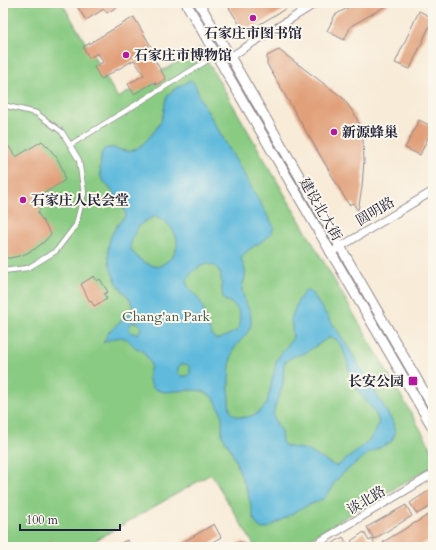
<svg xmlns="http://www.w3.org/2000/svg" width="436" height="550" font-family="Cardo,'Noto Serif SC',serif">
  <rect width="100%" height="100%" fill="#fbf7ec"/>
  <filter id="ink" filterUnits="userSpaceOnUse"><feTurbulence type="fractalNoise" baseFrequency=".025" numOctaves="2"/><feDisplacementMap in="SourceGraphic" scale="8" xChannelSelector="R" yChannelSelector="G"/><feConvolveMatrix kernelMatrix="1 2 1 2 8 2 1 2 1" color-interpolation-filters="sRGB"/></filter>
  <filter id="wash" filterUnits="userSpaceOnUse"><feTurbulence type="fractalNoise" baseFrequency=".012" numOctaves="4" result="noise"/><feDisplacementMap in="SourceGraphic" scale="16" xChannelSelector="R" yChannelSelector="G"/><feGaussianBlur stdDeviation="0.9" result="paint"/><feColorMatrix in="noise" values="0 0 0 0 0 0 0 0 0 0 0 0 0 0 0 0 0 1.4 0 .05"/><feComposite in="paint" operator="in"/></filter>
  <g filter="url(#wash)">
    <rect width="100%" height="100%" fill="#f8ebd8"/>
    <!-- green -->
    <path fill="#8acb83" stroke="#56765f" d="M3,3H62L118,98L200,48L433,451V466L295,547H255L211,474L84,547H3Z"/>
    <!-- water -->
    <path fill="#5fbadc" stroke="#406e8c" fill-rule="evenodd" d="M190,80L195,84L200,98L274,227C269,244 248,244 241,259C243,264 246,270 245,276C245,280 242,284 242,288C242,300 253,311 251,324C249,335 237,342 233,351C229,359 227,406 231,412C235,418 245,418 251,416C258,414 263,409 267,403L277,359L293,338L291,319L298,301L305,291L311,292L345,342L393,422L395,434L391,442L369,453L342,474L334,483L332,489L323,499L300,509L268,528L262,529L257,525L254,519L248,493L232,452L222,435V415L214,398L203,391L190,390L164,392L157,390L152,387L148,378L151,366L149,360L142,350L136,348L127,339L121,337L109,340L103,343L109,332L133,310C132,300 127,296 121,289C110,274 103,250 113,232C116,226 122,220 126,215L122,203L102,179L100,174L101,154L104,149C117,144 123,155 134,150C142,147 160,127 162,118C165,110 164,101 169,94C174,88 183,85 190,80ZM156,216C182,229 186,255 157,267C144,263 136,259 130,247C135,229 138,223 156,216ZM206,264C228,266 218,285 224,300C240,305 243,317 237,331L219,339H215C206,329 207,315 201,303C197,295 190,291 186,282C191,272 196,268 206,264ZM133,322L138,323L141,326L140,331L137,334L132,333L129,330L130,325ZM328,338L336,339C347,352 347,366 353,381C357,392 367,401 374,411C376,415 380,421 378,425C375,440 349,457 337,466L333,465L307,450L286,446L282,442L281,432L273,416L275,406L283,385L284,363L292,357L305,353ZM181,364H186L190,367V373L187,376H181L178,373V368Z"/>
    <g id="blocks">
      <!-- building -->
      <path fill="#e1a07a" d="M75,3H123L107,13L104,9L86,20Z
        M226,3H295L245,33Z
        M356,3H391L351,26L344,40L327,31L335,15Z
        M419,11L433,18L410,69L395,63Z
        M134,17L153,50L150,52L166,79L156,85L155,82L134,94L128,84L144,75L134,60L101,79L94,67L103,62L98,53L89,58L83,47Z
        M279,50L343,98L355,115L360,126L363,138L364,160L362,187L358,211L353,203L349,205L267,64V56Z
        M419,120L433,127L420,155L405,148Z
        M3,138L16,157L42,141L49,148L57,158L63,170L65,180L43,194L42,204L38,213L51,234L45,241L35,249L23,255L10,258H7L3,251Z
        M94,276L97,281L100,279L108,292L104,294L107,299L94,306L91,301L90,302L81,284Z
        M433,488V505L417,514L410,503Z
        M406,505L412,516L374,539L367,527Z
        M433,512V538L418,547H386L383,542Z
        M214,524L221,537L204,547H175Z
        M364,532L369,541L372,539L376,547H355L351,541Z
        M343,537L348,545L345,547H327Z
        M127,540L131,547H115Z
        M51,541L54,542L58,547H41Z
        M240,542L241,543L243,542L252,547H232Z"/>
    </g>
  </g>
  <g filter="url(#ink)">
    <use href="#blocks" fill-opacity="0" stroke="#8d868a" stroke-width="1"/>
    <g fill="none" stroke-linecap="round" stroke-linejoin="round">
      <defs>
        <path id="pedestrian" d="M3,105L36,113L62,132L79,160L84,193L76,225L56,251L28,268L3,271
          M70,145L205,62"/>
        <path id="tertiary" d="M230,57L316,3
          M330,253L433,191
          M311,547L433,474"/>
        <path id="primary" d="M186,3L433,428
          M199,3L433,407"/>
      </defs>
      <!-- pedestrian casing -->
      <use href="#pedestrian" stroke="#8d868a" stroke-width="6"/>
      <!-- tertiary casing -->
      <use href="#tertiary" stroke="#8d868a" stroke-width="9"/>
      <!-- primary casing -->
      <use href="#primary" stroke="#8d868a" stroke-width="11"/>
      <!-- pedestrian -->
      <use href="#pedestrian" stroke="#fff" stroke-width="4.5"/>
      <!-- tertiary -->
      <use href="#tertiary" stroke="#fff" stroke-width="7"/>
      <!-- primary -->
      <use href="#primary" stroke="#fff" stroke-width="9"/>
    </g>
  </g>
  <!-- markers -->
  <g fill="#b5179e" stroke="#fbf7ec" stroke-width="1.5">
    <circle cx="253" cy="18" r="4"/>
    <circle cx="126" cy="55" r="4"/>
    <circle cx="334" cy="132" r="4"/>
    <circle cx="23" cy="200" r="4"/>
    <rect x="408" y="376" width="10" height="10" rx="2"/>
  </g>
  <g text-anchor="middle" stroke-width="4" stroke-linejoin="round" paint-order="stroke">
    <!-- poi labels -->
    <g font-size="14" font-weight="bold" fill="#22223b" stroke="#fbf7ec" text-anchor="start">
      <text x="253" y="38" text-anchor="middle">石家庄市图书馆</text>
      <text x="134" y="60">石家庄市博物馆</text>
      <text x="342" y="137">新源蜂巢</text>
      <text x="31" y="205">石家庄人民会堂</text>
      <text x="404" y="386" text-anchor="end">长安公园</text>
    </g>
    <!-- street labels -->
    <g font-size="14" fill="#22223b" stroke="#fbf7ec">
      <text transform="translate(321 209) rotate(60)" y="5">建设北大街</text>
      <text transform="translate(375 211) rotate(-31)" y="5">圆明路</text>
      <text transform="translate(366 500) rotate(-31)" y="5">谈北路</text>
    </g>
    <!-- park labels -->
    <g font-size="14" fill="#465d54" stroke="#fbf7ec">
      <text x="166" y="321">Chang'an Park</text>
    </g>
  </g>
  <!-- margin -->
  <rect width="436" height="550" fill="none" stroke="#fbf7ec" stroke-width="16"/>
  <!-- scale -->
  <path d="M20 524v6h100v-6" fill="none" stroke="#22223b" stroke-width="2"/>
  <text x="26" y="524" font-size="12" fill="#22223b" stroke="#fbf7ec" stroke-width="3" paint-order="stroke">100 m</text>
</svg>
